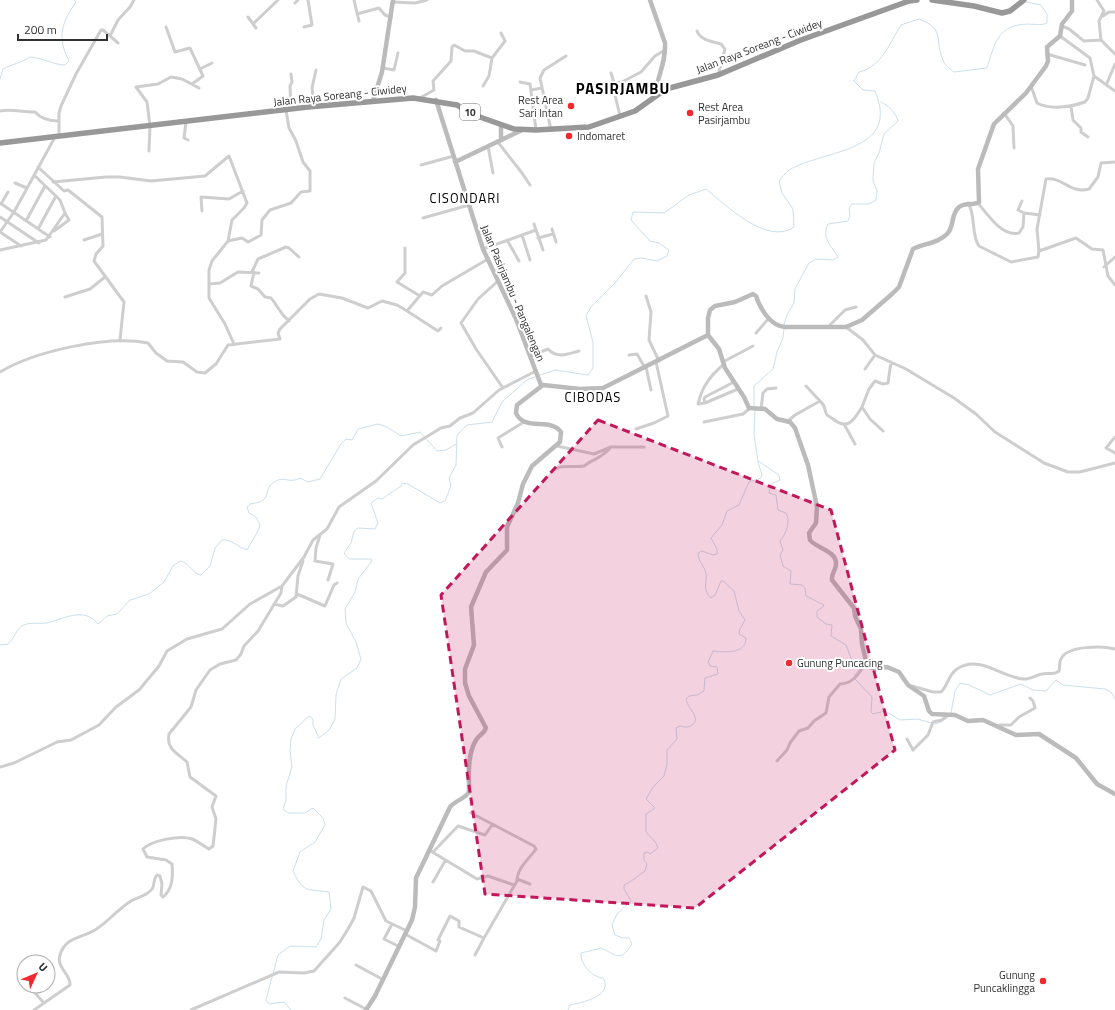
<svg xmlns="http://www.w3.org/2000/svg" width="1115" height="1010" font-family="'Titillium Web',sans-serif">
  <rect width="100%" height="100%" fill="#fff"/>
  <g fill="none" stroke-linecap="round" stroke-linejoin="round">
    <!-- stream -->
    <path stroke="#cadfef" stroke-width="1" d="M0,79L3,69C12,64 21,63 30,57C42,58 55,65 65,65L69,61C57,37 61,24 76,2L74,0
      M784,325L787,315L794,303L795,289L809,263L816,259L833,260L838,257C832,246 821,239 828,224L848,221L850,216L849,208L852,204H869L876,200L877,191L873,180L874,163L879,153L884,134L898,121C896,113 888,105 881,102
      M540,375L555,370L588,375L593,368V342L586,316L591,307L615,283L634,259L641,258L657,261L667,256L669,250L659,243L650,241L631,220L633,212L664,213L689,195L706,189C726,205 767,246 794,227L793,209L782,193L779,181C782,178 785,173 789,170C825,149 901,153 875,91L863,90L854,81L859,72C882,66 889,44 901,25L919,19C946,29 934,40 943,60C944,64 950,69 954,72L987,68C995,43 997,25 1028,24C1035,24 1040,26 1047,23V14L1041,5L1026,2
      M754,406V386L773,369L777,352L783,338L784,328
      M755,410L754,435L758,461L779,475L780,480L771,484L769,493L776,495L778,510L786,513C791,521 786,534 780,541L783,550L780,555L783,566L791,571L790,584L802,585L805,588L806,596L824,605L823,607L817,611V617L826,624L832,625L831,636L846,645L851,658L860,669L854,676
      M0,645L8,644C14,639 17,627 24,625C31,622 39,624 46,623C65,619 83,606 98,624L107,616L117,614L130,600L149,594L164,582L173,566L180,561C190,563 192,574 201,575L210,566L215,548L222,540C231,539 238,547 247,550L258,531L260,525L256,517L249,513L247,507L250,504C276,501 260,489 276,481C284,476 289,484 300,478L308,482L320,479L341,444L346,439L352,440L358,429L378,424L387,427L401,436L420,432L437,451L446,450L456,444
      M855,679L872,697L871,712L873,714L885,711L900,720L918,719L931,723
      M951,713L955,691L960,683L969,685L990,695L1021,684L1033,690L1046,691L1056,680L1063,685L1105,689L1111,692L1115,699
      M944,720L949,716
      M935,724L941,722
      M273,974L278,955L290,946L316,947L321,939L324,920L331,909L329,892C307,889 303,893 293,871L300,852L315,842L325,825L323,818L313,808L305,813H288L283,809L286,800V786L292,767L290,750L291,739L295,729L309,716L313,719V725L319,738L329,730L335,719L336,695L341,679L357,668L361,659L356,642L346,623L345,609L355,592L358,579L372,561L371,559H349L344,553L351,543L354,531L358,528L375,529L378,523L371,503L378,498L382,499L401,486L402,483L408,484L440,503L445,501L451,486L449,478L456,465L457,435L467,425L492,422L502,402L527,380L535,377
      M272,977L266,1000L269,1004L284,1002L291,1010
      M568,1010L570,1005C581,1003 614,996 603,978C592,977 580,964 581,953L601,948C617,955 620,963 632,944L629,938H623L615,935L612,925L617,914L631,901L624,889V885C633,881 637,876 645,871L647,864L644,860V853L648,852L650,854L658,848L656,843L646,832V814L655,808L646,799L653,787L664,776L667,764V750L677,739L676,728L680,726C684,727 688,728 692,725C702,718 687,708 686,699L689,696L697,695L704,691L705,678L718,674L717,667L710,666L708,662L713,651C723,652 746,655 746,638L739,634L740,629L745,620L739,611L734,591L723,581H721L715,595L711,598C702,589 707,584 706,574C705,566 698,562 698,553L702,551L713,555L717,554V549L711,538L722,525L727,511L739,505L749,482L761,478L762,475L758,462"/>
    <!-- street -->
    <path stroke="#cecece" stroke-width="3" d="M354,0L359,21
      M1097,0L1104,11L1099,21L1101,40
      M393,2L415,3L427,0
      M295,3L298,0
      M357,14L379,8L385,15L391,17
      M1103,16L1109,12H1115
      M248,17L256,28
      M253,24L278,0
      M1062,26L1069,29L1084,41L1101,40L1115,54
      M166,27L175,52L190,48L203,76L192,84
      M304,27L312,25L308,0
      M697,31C700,40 713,42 721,44L725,49L718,75
      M110,36L118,20L130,7L134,0
      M1060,36L1090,58L1094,76
      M1047,54L1085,65
      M492,58L505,41L501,33
      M383,68L394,70L398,53
      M200,69L212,63
      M611,73L614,83L622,82
      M291,74L292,82L290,86L291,109
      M520,82L530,84L536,130
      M1107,83L1115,64
      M1031,86L1037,103C1050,110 1071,107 1085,102L1088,98L1094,76L1115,91
      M531,90L542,88
      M614,91L620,116
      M609,92L622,88V82L641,72L655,56L665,50
      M420,98L434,90L433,81L451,61L452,47L454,45L465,51H474L492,58L489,76L483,86
      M1071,106L1073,120L1081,128V132L1088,137
      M314,107L312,88L316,70
      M0,111C12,108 23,113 35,112C41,119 49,121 59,121
      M1004,113L1013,126L1014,148
      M186,122L184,138L188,140
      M551,130L540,78L544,70L566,56
      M59,137V113L61,106L76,74L101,30H103L118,43
      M497,141L522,173L530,185
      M488,146L493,173
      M149,151L150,126L147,102L136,87L158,84L171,77L182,79L199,88
      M421,165L454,156
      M38,167L64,191L68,190L102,217L103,246L96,254L94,261L124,302L120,340
      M53,182L106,177H120L151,181L205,176L229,156L247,203L244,208L232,220L228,241L212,261L209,270V298L225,324L234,344
      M15,183L27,188
      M1022,201L1018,210L1024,213
      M0,203L50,237
      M968,203C976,214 971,236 979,246L1011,262L1038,257L1039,251L1076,238L1092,249L1103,250L1108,276L1115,285
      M978,203C987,214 1002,237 1019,233L1023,227L1024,213L1040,215
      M1,204L8,192
      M202,211L201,197L229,199L243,191
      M0,217L39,243
      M423,218L469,205
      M26,221L45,186
      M534,224L543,250
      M38,229L56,196
      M552,229L556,242
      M54,231L69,220L65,213
      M0,232L14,212L55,137
      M0,232L21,246
      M522,235L530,260
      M538,238L553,234
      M84,240L102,234
      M507,240L519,261
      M228,241L242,238L248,242L261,235L262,220L270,210L291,203L301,192L310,191V171L303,162L296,141L289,128L286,110
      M405,248V273L397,282L420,296
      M483,249L536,230
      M0,250L46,240L65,213L60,200L34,175
      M1039,251L1037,229L1046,179C1064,177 1069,194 1089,189L1098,177L1101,163L1115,162
      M1104,267L1115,257
      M252,272L258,259L286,247L289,248L299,257
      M254,272L251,286L258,289L265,297L271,298C279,307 278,312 289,321
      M498,281L478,299L461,323L476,349L503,388
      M209,284L220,283L238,272L259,273
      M646,296L651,312L649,340L659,361
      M65,297L90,289L105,277
      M407,311L438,331L441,328
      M829,326L845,310L856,307
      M846,327L863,340L875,355L906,369L954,398L976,414L995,432L1044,463L1068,472H1080L1115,463
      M756,333L769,318
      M629,355L637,354L645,368
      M531,356L548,349C557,359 568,354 579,351
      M723,362L753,346
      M646,367L651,390
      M865,369L875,355
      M0,372C35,351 108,335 148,343L156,353L167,361L183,362L197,372L205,373L216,364L228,345L280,339L278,333L280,329L310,299L319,294L342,298L368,308L382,301L397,305L407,311L423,292L432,295L442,286L488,259
      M734,382L705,397L704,399L705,403L738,389
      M806,386L820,401
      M705,403L698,404C702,387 710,376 723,365
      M761,409L763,393L767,389L776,388
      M704,422L743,414L749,409
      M787,422L795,415L820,401C825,405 824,407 826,413C826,415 830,417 833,419C848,431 854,420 862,407
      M844,424L855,444
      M636,429L654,423L668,416L656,362
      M883,431L870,419L862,407L869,389L875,381L883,384L888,383L891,362
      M1115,437L1106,448L1115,453
      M557,446L594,454L611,447H644
      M502,447L498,438L524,422
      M551,472C561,463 571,468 584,466C593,459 604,457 611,447
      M320,535L316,548L315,561L333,564L328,580
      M297,594L325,606L334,585L337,583
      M274,604L283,606L296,597L298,576L303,561
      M912,686L933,692H941C948,686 948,675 957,669C980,654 1002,678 1024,679C1031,679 1036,675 1042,674C1049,672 1054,676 1059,671C1060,667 1059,662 1061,659C1067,645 1103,646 1115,649
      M998,726L1000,725H1011L1019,717L1035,708L1033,701L1030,698
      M907,739L913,750L928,735L933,722L942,720L948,715
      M777,761L787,750L790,743L799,731L808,728L814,721L826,713L829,697L840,684C853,684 861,672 866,661
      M0,767L14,763L57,742L71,740L99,725L116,707L139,690L159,666L167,651L187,639L222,629L250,604L282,586L304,557L313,540L327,529L339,507L376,481L413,445L441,428L450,426L460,418L473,413L499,390L536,371
      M429,850L477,879L488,876L514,885
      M433,852L458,826L485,835L492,825
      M517,879L530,884
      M433,882L445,861
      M392,924L384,939L398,946
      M405,934L436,951L440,941L438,940L450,916L459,921V927L484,938L517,881C517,868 529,859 536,849L534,846L471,813
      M475,955L484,938
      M356,965L382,979
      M22,977L24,980
      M29,986L43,1002
      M345,998L366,1009
      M34,1010L70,985C71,974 56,968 60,955C65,937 82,938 95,930C108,922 118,909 131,901C138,897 147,896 152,889C155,885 153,879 157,875L160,876L162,884L161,895L163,897C173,889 173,876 172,864L166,860L147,857L143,849C152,840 180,835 192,839C198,841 203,846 209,849L213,846L216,819L212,807L216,796L190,777L187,762C177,753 166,749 169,734L191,707L196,690L210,670L220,664L236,660L241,654L244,646L258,631L281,593L282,586
      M191,1010L279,972L304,973L314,971L340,942L348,929L354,918L363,887L371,891L386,921L407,931"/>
    <!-- secondary -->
    <path stroke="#bbb" stroke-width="4.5" d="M650,0L665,43C666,63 657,78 654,97
      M1072,0V11L1062,24L1060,36L1047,47L1048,61L1046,66L1026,93L994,124L978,169L979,202C974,206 966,202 959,207C950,215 955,226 947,234C937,244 924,243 913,249L899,287L892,294L862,320L846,327H785C770,326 760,308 756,296L753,294L735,302L715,306L710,310L708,318V335L719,349L725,368L744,397L749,408L765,409L777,419L790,422L795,428L808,465L817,507L816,523L809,533L810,540C816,548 837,551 836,564C836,570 831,574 832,580L854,608L855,616L861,629L862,644L866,661L870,667L875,669L887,667L899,672L908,685L924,696L929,711L932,714L955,715L968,721L983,720L1016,735L1039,734L1076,758L1097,784L1115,794
      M436,100L483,249L516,319L541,385
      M373,101L382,72L393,0
      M501,125V139
      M455,162L522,130
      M366,1010L375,996L412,920L415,907L416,878L450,807C456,800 465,799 469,792C469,776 467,755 476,740C479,735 484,734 486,728L469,696L465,683V669L474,645L471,607L486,572L507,550V527L518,503L523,484L532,466L560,442L561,432C551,417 524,432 516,413L517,405L543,385L580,389L603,388L708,335"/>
    <!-- highway -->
    <path stroke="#989898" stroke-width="5.5" d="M932,0L974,6L1002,13L1010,11L1024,0
      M0,143L308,107L413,98L457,105L477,116L514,129L536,130L589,127L635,111L666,89L718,75L801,40L909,1L917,0"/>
  </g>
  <!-- marked area -->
  <path fill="#c2185b" fill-opacity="0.2" stroke="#c2185b" stroke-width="3" stroke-dasharray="8 5" stroke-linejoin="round" d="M598,420L831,510L895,750L695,908L485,894L441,595Z"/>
  <!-- markers -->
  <g fill="#f2292e" stroke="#fff" stroke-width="1.5">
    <circle cx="571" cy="106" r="4"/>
    <circle cx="690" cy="113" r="4"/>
    <circle cx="569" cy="136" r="4"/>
    <circle cx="789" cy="663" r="4"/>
    <circle cx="1043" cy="981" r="4"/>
  </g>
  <g text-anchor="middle" stroke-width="4" stroke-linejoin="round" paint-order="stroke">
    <!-- shield labels -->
    <rect fill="#fff" stroke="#6f6f6f" stroke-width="1" x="460" y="104" width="20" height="16" rx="3"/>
    <g font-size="10" font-weight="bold" fill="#313131">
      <text x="470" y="116">10</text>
    </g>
    <!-- street labels -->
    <g font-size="11" fill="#313131" stroke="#fff">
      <text transform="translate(759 46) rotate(-21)" y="4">Jalan Raya Soreang - Ciwidey</text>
      <text transform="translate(340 95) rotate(-6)" y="4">Jalan Raya Soreang - Ciwidey</text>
      <text transform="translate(513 293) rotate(67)" y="4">Jalan Pasirjambu - Pangalengan</text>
    </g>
    <!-- poi labels -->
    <g font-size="11" fill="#313131" stroke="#fff" text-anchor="start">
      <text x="563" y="104" text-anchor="end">Rest Area<tspan x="563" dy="13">Sari Intan</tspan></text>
      <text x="698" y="111">Rest Area<tspan x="698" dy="13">Pasirjambu</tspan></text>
      <text x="577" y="140">Indomaret</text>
      <text x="797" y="667">Gunung Puncacing</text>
      <text x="1035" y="979" text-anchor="end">Gunung<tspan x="1035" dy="13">Puncaklingga</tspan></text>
    </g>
    <!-- quarter labels -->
    <g font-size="13" letter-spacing="1" fill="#000" stroke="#fff">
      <text x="465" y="203">CISONDARI</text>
      <text x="593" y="402">CIBODAS</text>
    </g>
    <!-- district labels -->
    <g font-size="15" font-weight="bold" letter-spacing="1" fill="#000" stroke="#fff">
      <text x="623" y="94">PASIRJAMBU</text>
    </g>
  </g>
  <!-- north arrow -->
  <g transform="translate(36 974) rotate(46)"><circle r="19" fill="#ffffff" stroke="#adadad"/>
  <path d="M0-3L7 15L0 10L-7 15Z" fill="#f2292e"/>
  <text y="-6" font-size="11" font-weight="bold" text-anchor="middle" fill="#313131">U</text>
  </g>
  <!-- scale -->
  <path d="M18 34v6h89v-6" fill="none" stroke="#313131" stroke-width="2"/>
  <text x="24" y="34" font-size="12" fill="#313131" stroke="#ffffff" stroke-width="3" paint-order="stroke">200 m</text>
</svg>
